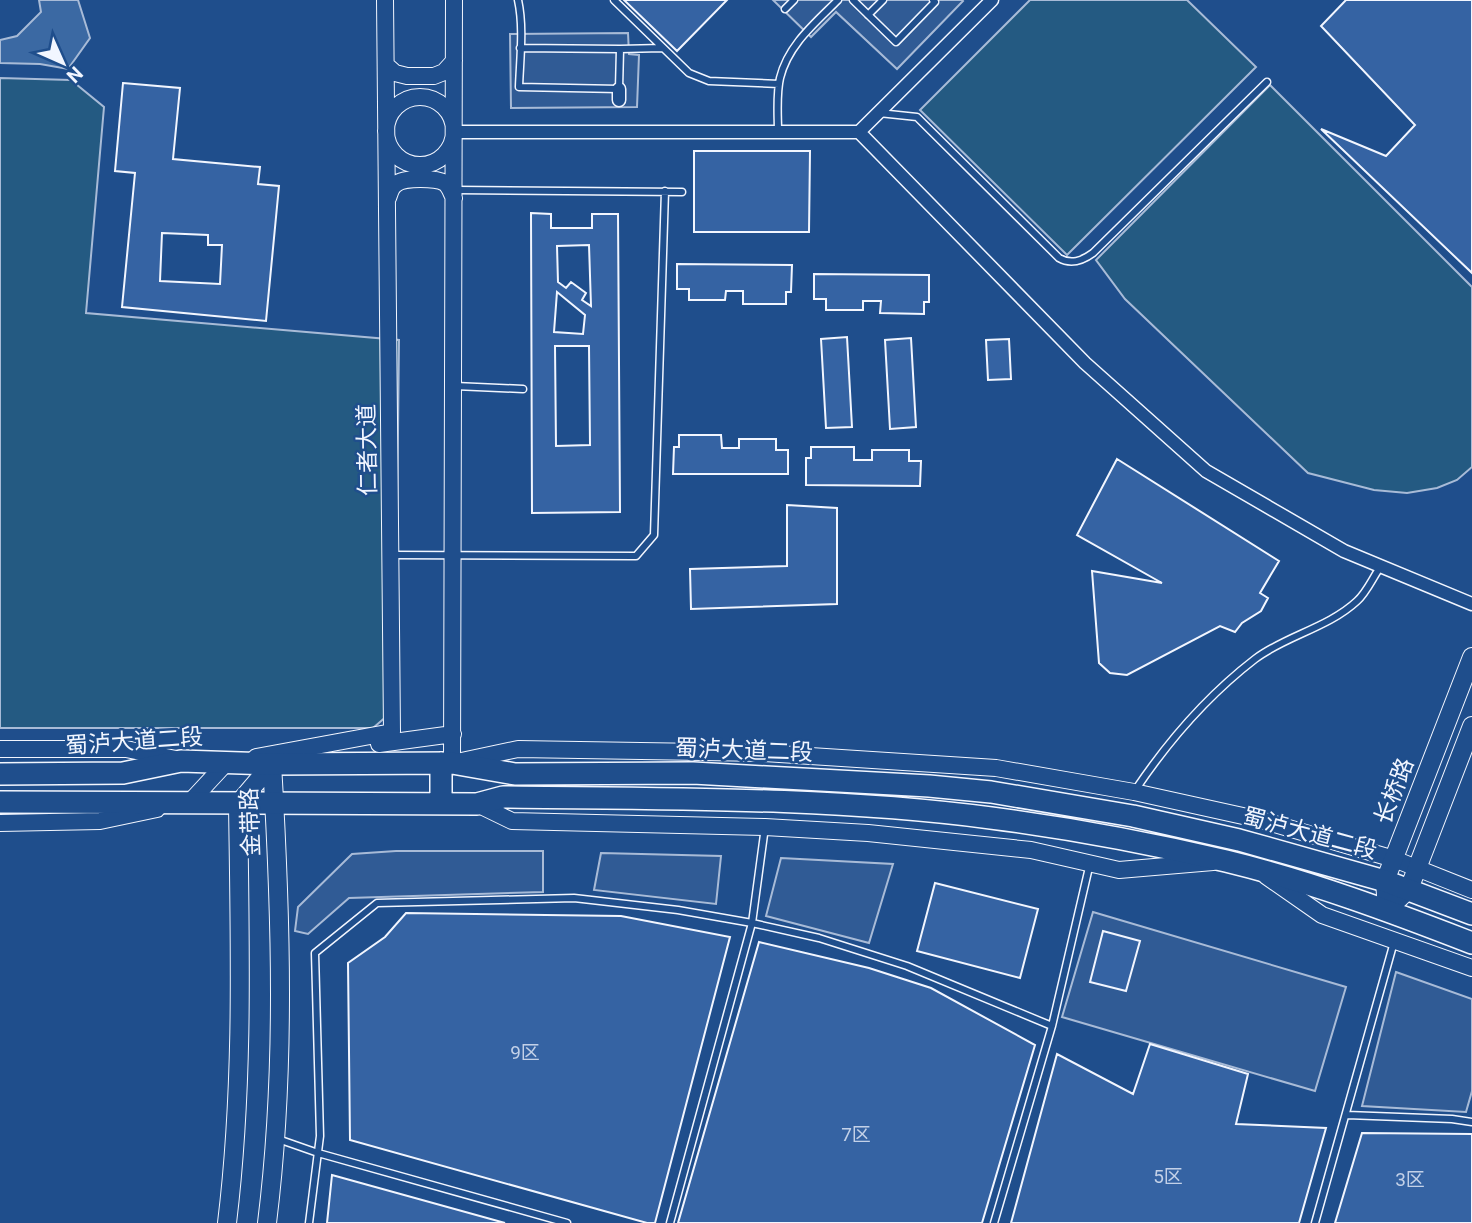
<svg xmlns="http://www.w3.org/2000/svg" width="1472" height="1223" font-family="Roboto,'Noto Sans SC',sans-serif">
  <rect width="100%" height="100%" fill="#1f4e8c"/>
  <!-- green -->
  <path fill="#245a82" stroke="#a8bbd7" stroke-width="2" d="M1030,0H1187L1256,67L1067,255L920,110Z
    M0,78L71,80L104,107L86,313L399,340L395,709L373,728H0Z
    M1270,85L1472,287V467L1457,480L1437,488L1407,493L1374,490L1308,473L1125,299L1096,260Z"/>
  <!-- parking -->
  <path fill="#305b95" stroke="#a8bbd7" stroke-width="2" d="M773,0H962L963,1L897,69L836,12L811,37Z
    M628,33L629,54L639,55L637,107L511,108L510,34Z
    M396,851H543V892L349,898L308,934L295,931L298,907L352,854Z
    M601,853L721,856L716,904L594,890Z
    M781,858L893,864L869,943L766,916Z
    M1093,912L1346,987L1315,1091L1062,1017Z
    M1396,972L1472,999V1091L1466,1112L1362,1106Z"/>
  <!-- water -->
  <path fill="#3b69a3" stroke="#a8bbd7" stroke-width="2" d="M39,0H78L90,38L68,69L40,64L0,63V40L17,36L41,12Z"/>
  <!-- building -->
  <path fill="#3563a3" stroke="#f2f6ff" stroke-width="2" fill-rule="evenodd" d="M624,0H727L677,51Z
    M1346,0H1472V273L1321,129L1386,156L1415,125L1321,26Z
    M123,83L180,88L173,159L260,167L258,184L279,186L266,321L122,307L135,173L115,171ZM162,233L208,235V245H222L220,284L160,281Z
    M694,151H810L809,232H694Z
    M531,213L551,214V228H592V214H618L620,512L532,513ZM589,245L591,306L582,300L586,293L571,282L566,288L558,282L557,246ZM557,292L585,315L583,334L554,332ZM555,346H589L590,445L556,446Z
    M677,264L792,265L791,292H786V304H743V291H726L725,300H689V289H677Z
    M814,274L929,275V302H924V314L880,313L881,301H863V310H826V299H814Z
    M847,337L852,427L826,428L821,339Z
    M911,338L916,427L890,429L885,340Z
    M1009,339L1011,379L988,380L986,340Z
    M679,435H721L722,448H739V439H776V450H788V474H673L674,447H679Z
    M811,447H854V460H872V450H909V461H921L920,486L806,485V458H811Z
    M1117,459L1279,561L1260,593L1268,598L1261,611L1242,623L1235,632L1220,626L1127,675L1110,673L1099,663L1092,571L1162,583L1077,535Z
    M787,505L837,508V604L691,609L690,569L787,566Z
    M935,883L1038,909L1020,978L917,951Z
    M406,913L621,916L730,937L655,1223H647L350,1140L348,963L385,937Z
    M1103,931L1140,941L1126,991L1090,982Z
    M759,942L869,968L931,988L1035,1045L982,1223H678Z
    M1150,1044L1248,1074L1236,1124L1326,1128L1299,1223H1011L1057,1054L1133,1094Z
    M1362,1133L1472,1134V1223H1335Z
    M332,1175L505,1223H327Z"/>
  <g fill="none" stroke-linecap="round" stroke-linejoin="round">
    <defs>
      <path id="service" d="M518,0C524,27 520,59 519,87L619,89L620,49L520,48
        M614,0L689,73L709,81L779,84
        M853,0L896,42L935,2L933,0
        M785,9L794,0
        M868,15L883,0
        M620,49L662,48
        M879,113L917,117L1059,258C1071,265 1082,261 1093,253L1267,82
        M778,133C778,115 776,95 780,78C788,45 815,23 838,0
        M456,190L682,192
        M455,386L523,389
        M392,555L636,556L654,535L665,191
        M1136,789C1169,740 1207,696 1255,659C1285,636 1328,628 1357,601C1367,592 1373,577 1381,566
        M1347,1115L1452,1119L1472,1122
        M278,1139L318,1153L567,1223
        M309,1223L320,1136L315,953L377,903L574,898L678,910L752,923L819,938L907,966L1052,1026
        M670,1223L752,923L765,827
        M994,1223L1052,1026L1090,863
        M1315,1223L1394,942"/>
      <path id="minor" d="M619,89V100
        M454,132H859L992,0
        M859,132L1085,363L1206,471L1344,551L1472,604"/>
      <path id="tertiary" d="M454,0L452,763L518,749L764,753L996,768L1134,792L1261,820L1394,859L1472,890
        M386,65L395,73L407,76H434L444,72L454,61
        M386 131a34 34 0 1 1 68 0a34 34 0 1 1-68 0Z
        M388,198C390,193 391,187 396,184C404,177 437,178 445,183C450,187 451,193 454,198
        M379,744L453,734
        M0,749H126L176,759
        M256,757L392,732L385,0
        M183,804L189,803L227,762L234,761
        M477,804L512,821L765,827L868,833L1031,850L1119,870L1213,862
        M0,823L100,821L157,809
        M1266,876L1322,915L1472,968"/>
      <path id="secondary" d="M1387,910L1385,881L1472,657
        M1387,910L1409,889L1472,726
        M227,1223C244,1084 240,945 238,804L272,764
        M267,1223C286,1071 281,916 272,764"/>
      <path id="trunk" d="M0,774L123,773L181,761L272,764L452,763L515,774L693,773L929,786L991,792L1133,816L1239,840L1385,881L1472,914
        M0,802L477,804L503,797C666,799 830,797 991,818C1069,828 1149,843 1226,861C1309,881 1392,912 1472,943
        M441,804V763"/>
    </defs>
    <!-- service casing -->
    <use href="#service" stroke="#f2f6ff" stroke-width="9"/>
    <!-- minor casing -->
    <use href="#minor" stroke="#f2f6ff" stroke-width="15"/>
    <!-- tertiary casing -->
    <use href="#tertiary" stroke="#f2f6ff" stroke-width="18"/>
    <!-- secondary casing -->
    <use href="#secondary" stroke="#f2f6ff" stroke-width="20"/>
    <!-- trunk casing -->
    <use href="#trunk" stroke="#f2f6ff" stroke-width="24"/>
    <!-- service -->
    <use href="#service" stroke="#1f4e8c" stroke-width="6"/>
    <!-- minor -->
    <use href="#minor" stroke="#1f4e8c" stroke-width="12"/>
    <!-- tertiary -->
    <use href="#tertiary" stroke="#1f4e8c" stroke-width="16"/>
    <!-- secondary -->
    <use href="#secondary" stroke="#1f4e8c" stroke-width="18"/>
    <!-- trunk -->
    <use href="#trunk" stroke="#1f4e8c" stroke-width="21"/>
  </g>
  <g text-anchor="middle" stroke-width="5" stroke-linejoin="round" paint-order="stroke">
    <!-- number labels -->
    <g font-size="19" fill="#c3d1e8">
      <text x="525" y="1059">9区</text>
      <text x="856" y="1141">7区</text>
      <text x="1168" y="1183">5区</text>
      <text x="1410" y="1186">3区</text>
    </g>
    <!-- street labels -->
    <g font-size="23" fill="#f2f6ff" stroke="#1f4e8c">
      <text transform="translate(367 450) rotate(-91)" y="8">仁者大道</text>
      <text transform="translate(134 741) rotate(-4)" y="8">蜀泸大道二段</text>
      <text transform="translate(744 750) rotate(2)" y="8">蜀泸大道二段</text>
      <text transform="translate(1394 791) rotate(-69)" y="8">长桥路</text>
      <text transform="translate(250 822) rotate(-92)" y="8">金带路</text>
      <text transform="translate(1310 833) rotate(15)" y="8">蜀泸大道二段</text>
    </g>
  </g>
  <!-- north arrow -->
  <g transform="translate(63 63) rotate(135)" stroke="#1f4e8c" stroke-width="5" paint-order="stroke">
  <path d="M0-5L12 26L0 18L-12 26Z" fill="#f2f6ff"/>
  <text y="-10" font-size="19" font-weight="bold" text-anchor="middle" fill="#f2f6ff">N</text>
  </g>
</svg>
